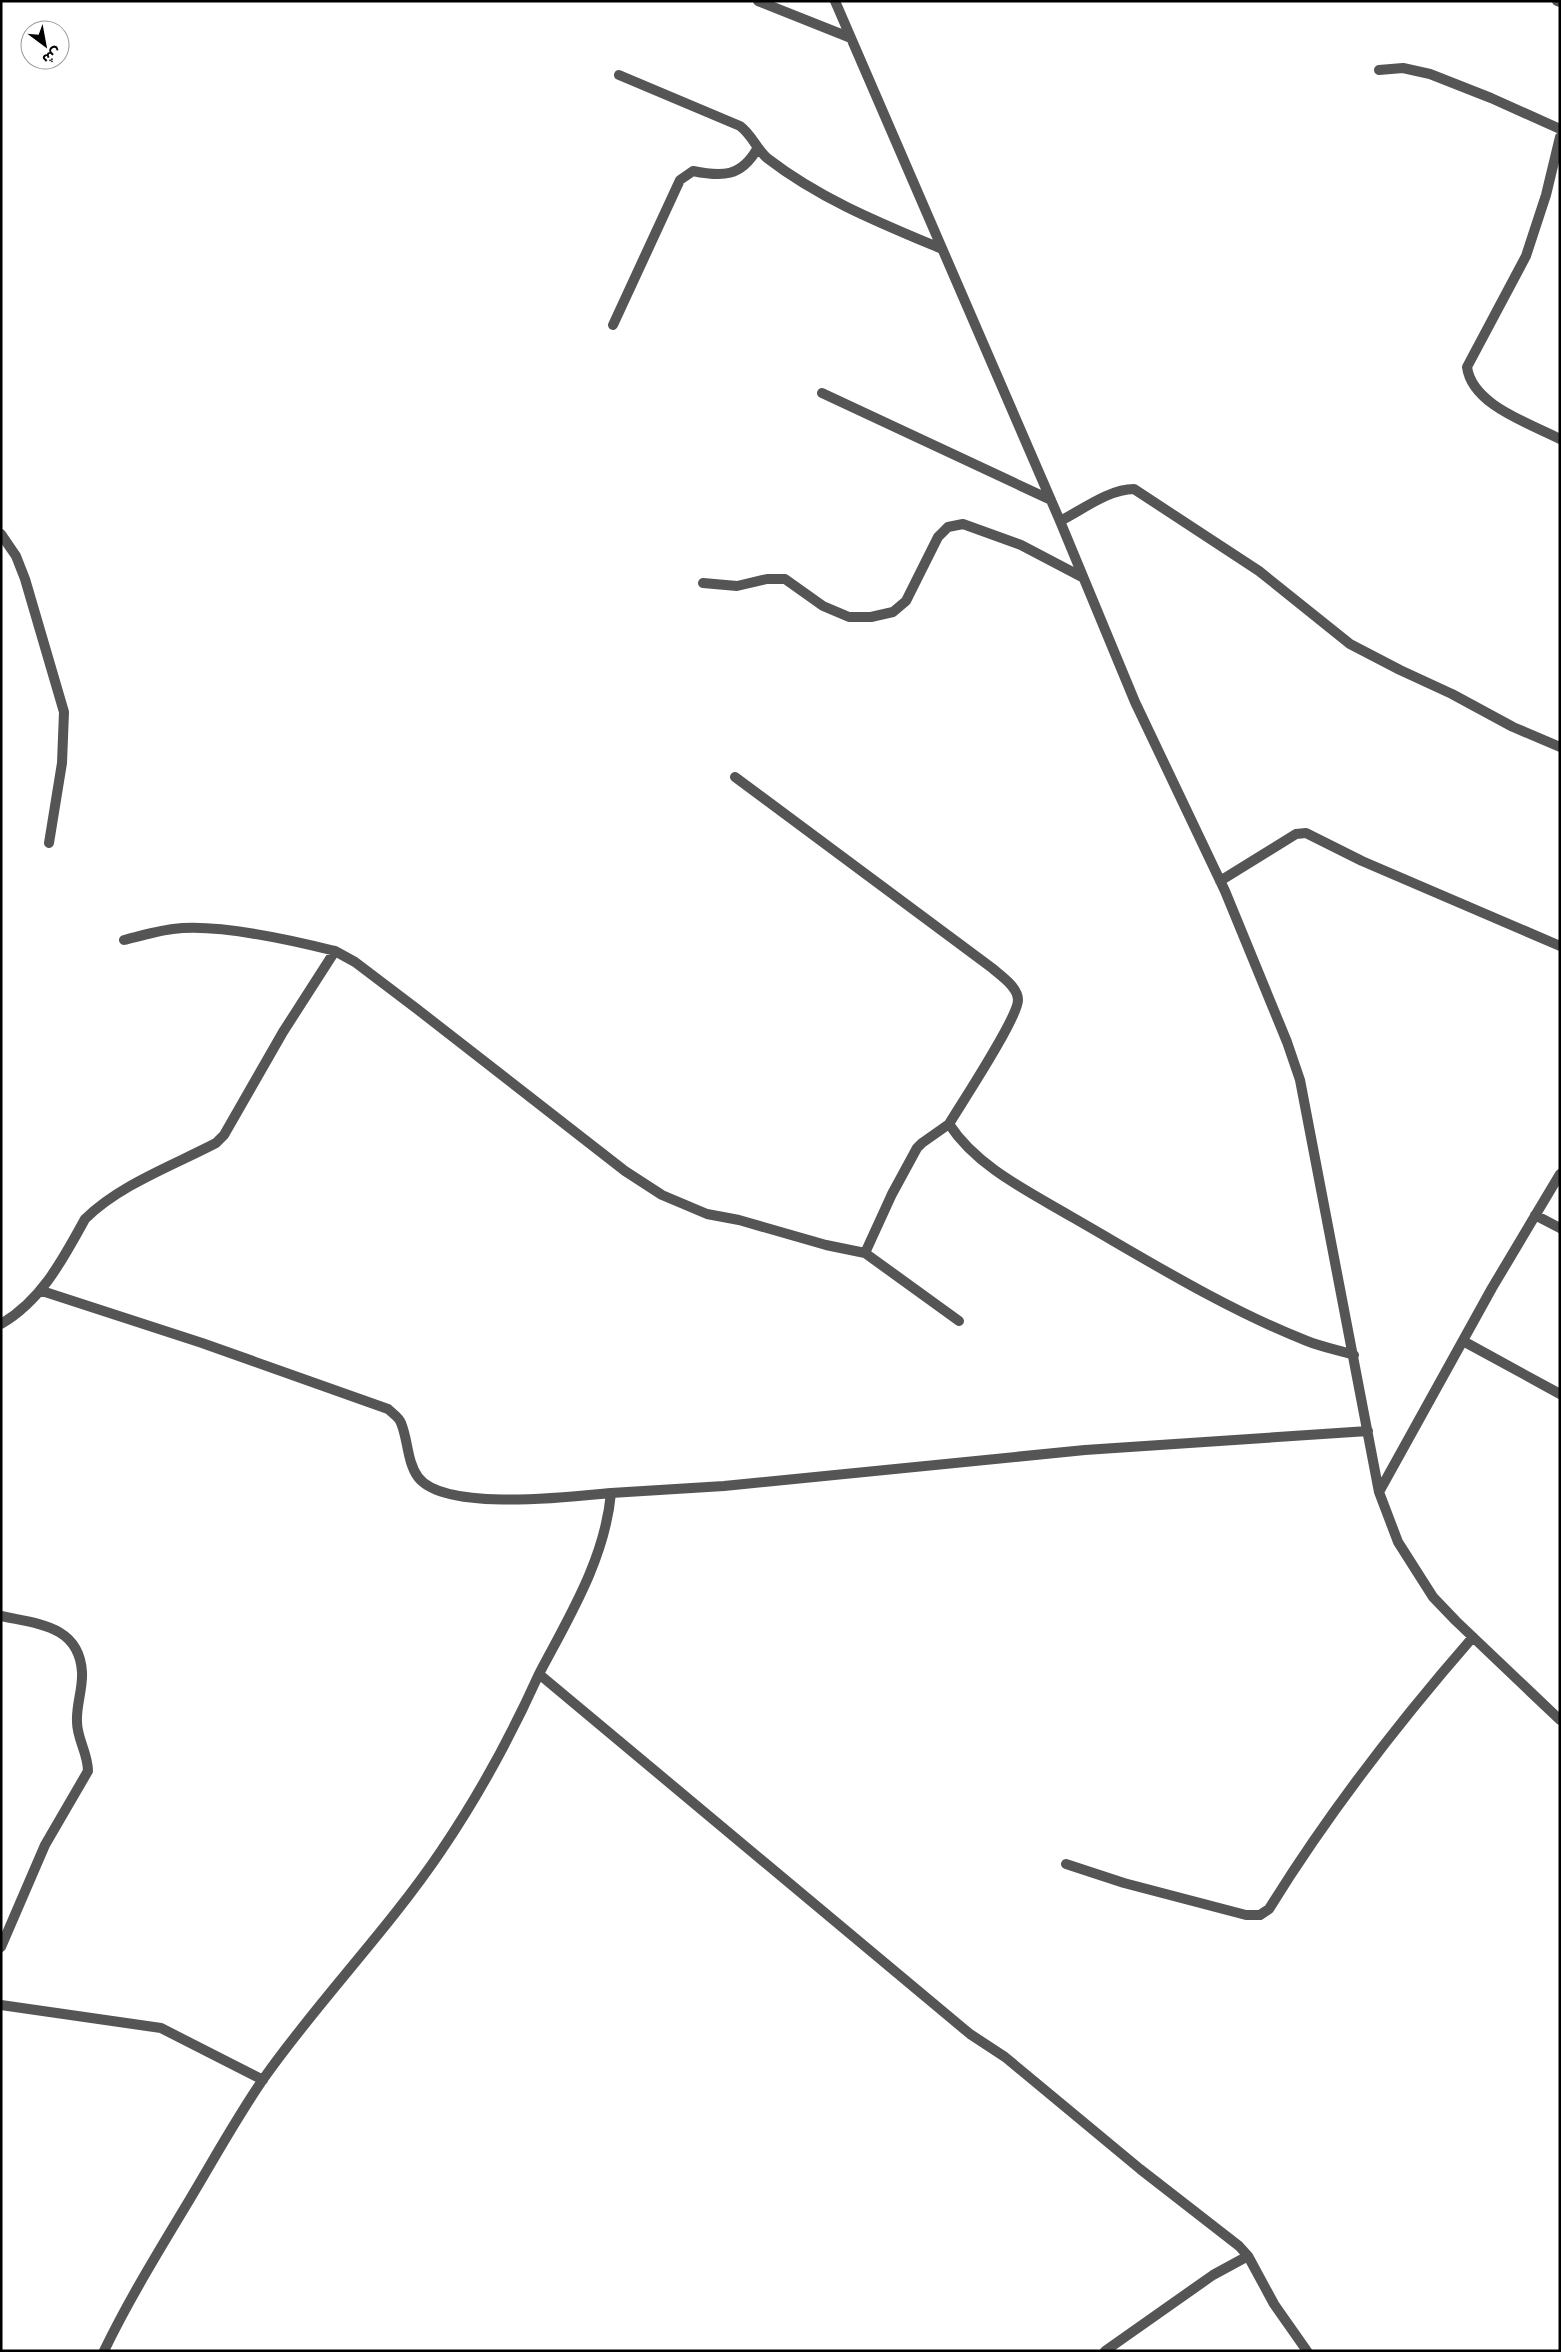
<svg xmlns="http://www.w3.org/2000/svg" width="1561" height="2352" font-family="Cabin,'Noto Sans Arabic',sans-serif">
  <rect width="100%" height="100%" fill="#fff"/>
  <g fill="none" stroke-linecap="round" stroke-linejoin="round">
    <!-- street -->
    <path stroke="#555" stroke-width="10" d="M758,1L851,38
      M835,1L1060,521L1135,702L1225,891L1287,1042L1300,1080L1379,1492L1398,1542L1433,1597L1456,1621L1560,1720
      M1557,1L1560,2
      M1379,70L1403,68L1430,74L1491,98L1560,129
      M619,75L740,126C752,135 756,148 767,158C820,199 880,223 942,249
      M1560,137L1546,195L1526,256L1467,367C1472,405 1529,423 1560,439
      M613,325L680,180L693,171C722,177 741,177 757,149
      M822,393L1051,500
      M1060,521C1082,510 1109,489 1134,489L1259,571L1350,644L1400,670L1452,694L1513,727L1560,747
      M1,534L16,556L25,579L64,712L62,763L49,843
      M703,583L737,586L767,579H785L823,606L849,617H871L893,612L906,601L938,537L948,527L963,524L1021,545L1082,577
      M735,777L992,968C1001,976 1018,987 1018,1000C1018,1018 961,1104 949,1124
      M1220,881L1296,834L1306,833L1362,861L1560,946
      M124,940C140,936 157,931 173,929C218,923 291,940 335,951
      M1535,1215L1560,1228
      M865,1253L959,1321
      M42,1291L202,1343L388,1409C392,1413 399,1417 401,1423C408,1439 407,1462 418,1477C444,1512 570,1497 611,1493C605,1559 569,1617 539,1674L970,2034L1005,2057L1140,2169L1239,2246L1248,2256L1274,2304L1307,2351
      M1,1324C42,1300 63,1259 85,1219C119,1185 174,1165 216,1143L224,1135L283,1032L335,951L355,962L417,1009L625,1171L662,1195L707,1214L739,1220L826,1245L865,1253L892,1194L917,1148L922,1143L949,1124C977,1167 1028,1191 1072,1217C1147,1260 1225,1309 1307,1341C1322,1347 1338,1350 1354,1355
      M1463,1341L1560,1394
      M1379,1492L1492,1288L1560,1174
      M611,1493L724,1486L1085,1450L1368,1431
      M1,1616C37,1624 79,1625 82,1672C83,1689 76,1705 77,1722C77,1739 88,1753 88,1771L45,1845L1,1947
      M1066,1864L1124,1883L1246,1915H1260L1269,1909C1329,1812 1398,1723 1473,1637
      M1,2005L161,2028L263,2080
      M104,2351C129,2299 160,2249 190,2199C214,2159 237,2117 264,2078C319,2000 387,1931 441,1851C479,1795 511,1736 539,1674
      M1105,2351L1213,2275L1248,2256"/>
  </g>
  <!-- border -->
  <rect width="1561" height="2352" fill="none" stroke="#000000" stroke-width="5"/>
  <!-- north arrow -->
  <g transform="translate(45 45) rotate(148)"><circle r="24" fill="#ffffff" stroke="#999999"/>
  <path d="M0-4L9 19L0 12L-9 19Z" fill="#000000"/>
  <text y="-8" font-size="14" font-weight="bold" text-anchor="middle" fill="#000000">ش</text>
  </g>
</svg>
